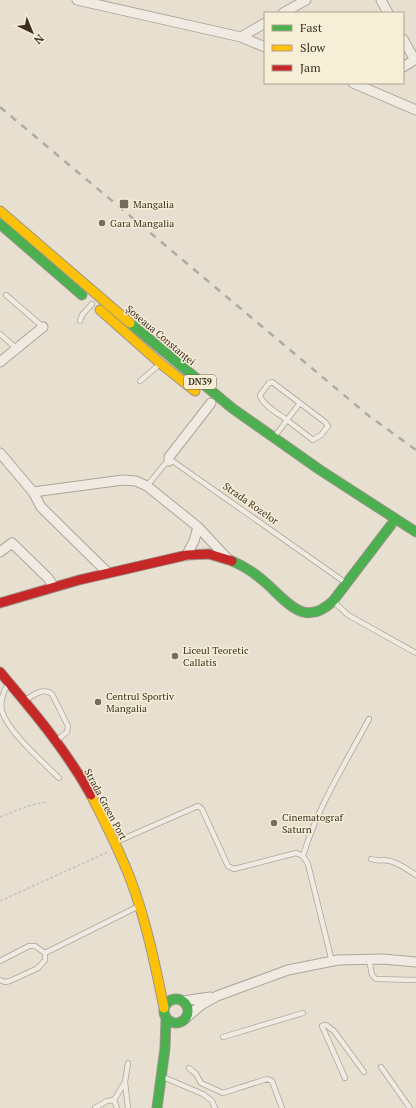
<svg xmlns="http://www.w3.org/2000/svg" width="416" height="1108" font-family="'PT Serif',serif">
  <rect width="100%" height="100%" fill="#e7e0d1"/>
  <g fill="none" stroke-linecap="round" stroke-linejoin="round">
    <defs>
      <path id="lane" d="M6,295L43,327
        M80,321L82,315L92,304
        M0,334L16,348
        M140,381L160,364
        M275,436L287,420L313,440L321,435L328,426L325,422L272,382L269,383L260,395C262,405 279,414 287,420L300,403
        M147,486L164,465L169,461L174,462L346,583
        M333,601L348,615L416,653
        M8,684C3,692 0,702 2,711C8,732 43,762 59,778
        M25,700C34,695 43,687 52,694L68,726L67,732L57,740
        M116,842L198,806L202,809L228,866L234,869L296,853L303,856L308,864L332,962
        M303,856C317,808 345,764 369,719
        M371,859C381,862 383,859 390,861C399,863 408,870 416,875
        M45,953L139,906
        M369,959L372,975L376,979L416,980
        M0,961L29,946H35L45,953
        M0,980L5,982L10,981L38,968L45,960V953
        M223,1037L303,1013
        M381,1067L410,1108
        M189,1068L196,1074L201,1083L223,1093L267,1079L272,1081L282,1108
        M163,1077L203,1094L212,1101L215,1108
        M345,1078L322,1026L326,1025L334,1031L364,1072
        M125,1082L128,1108
        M114,1100L125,1082L128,1063
        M95,1108L107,1101L114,1100L117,1108"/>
      <path id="street" d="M77,0L241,37L265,47
        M381,0L388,13
        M283,13L306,0
        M241,37L265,23
        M403,39L415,60
        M403,67L416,59
        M353,83L416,110
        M0,362L43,327
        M0,453L33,492L41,507L107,572
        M169,461V457L211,403
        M33,492L123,480L136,481L147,486L198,527L194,541L186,556
        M198,527L227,558
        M0,552L12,543L48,578L53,586
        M183,1001L210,997
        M186,1018L201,1005L217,996L288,970L338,960L383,959L416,962"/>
      <path id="fast" d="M0,224L82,295
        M130,323L232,408L320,470L416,532
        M232,561C244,566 256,574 266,583C288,603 305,628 333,601L391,525
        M164 1011a12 12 0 1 1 24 0a12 12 0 1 1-24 0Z
        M157,1108L165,1048L166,1019"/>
      <path id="slow" d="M0,211L130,323
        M100,310L161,364L195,391
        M91,795C105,822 119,850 130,878C146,920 155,964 164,1008"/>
      <path id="jam" d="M0,603L79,580L187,555L209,554L232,561
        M0,672C33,711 66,750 91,795"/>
    </defs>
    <!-- lane casing -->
    <use href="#lane" stroke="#ada599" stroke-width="6"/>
    <!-- street casing -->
    <use href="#street" stroke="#ada599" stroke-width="11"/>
    <!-- fast casing -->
    <use href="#fast" stroke="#9c958a" stroke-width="11"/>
    <!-- slow casing -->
    <use href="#slow" stroke="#9c958a" stroke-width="11"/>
    <!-- jam casing -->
    <use href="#jam" stroke="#9c958a" stroke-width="11"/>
    <!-- path -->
    <path stroke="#c8c2b9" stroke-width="1.5" stroke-dasharray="3 2" stroke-linecap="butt" d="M0,817L28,806L46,802
      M0,901L108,852"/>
    <!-- lane -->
    <use href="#lane" stroke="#efebe3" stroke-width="4.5"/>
    <!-- street -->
    <use href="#street" stroke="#efebe3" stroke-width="9"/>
    <!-- fast -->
    <use href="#fast" stroke="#4caf50" stroke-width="9"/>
    <!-- slow -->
    <use href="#slow" stroke="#ffc107" stroke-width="9"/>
    <!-- jam -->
    <use href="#jam" stroke="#c62828" stroke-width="9"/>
    <!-- rail -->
    <path stroke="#afaaa2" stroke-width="2.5" stroke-dasharray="7 7" stroke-linecap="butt" d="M0,107L369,416L416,450"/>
  </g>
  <!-- markers -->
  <g fill="#786c5e" stroke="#f7eed8" stroke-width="1.5">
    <rect x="119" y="199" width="10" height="10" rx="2"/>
    <circle cx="102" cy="223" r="4"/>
    <circle cx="175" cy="656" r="4"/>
    <circle cx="98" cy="702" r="4"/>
    <circle cx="274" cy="823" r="4"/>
  </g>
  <g text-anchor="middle" stroke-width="3" stroke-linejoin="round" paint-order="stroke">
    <!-- shield labels -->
    <rect fill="#f7eed8" stroke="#756857" stroke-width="1" x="184" y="375" width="32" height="14" rx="3"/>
    <g font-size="9" font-weight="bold" fill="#3d2e20">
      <text x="200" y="385">DN39</text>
    </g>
    <!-- poi labels -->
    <g font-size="10" fill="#3d2e20" stroke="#f7eed8" text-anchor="start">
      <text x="133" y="208">Mangalia</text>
      <text x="110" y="227">Gara Mangalia</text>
      <text x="183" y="654">Liceul Teoretic<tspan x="183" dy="12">Callatis</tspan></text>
      <text x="106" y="700">Centrul Sportiv<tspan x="106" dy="12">Mangalia</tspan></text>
      <text x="282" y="821">Cinematograf<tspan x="282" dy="12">Saturn</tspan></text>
    </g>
    <!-- street labels -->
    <g font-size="10" fill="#3d2e20" stroke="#f7eed8">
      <text transform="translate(161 335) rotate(40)" y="4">Șoseaua Constanței</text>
      <text transform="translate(251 503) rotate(35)" y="4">Strada Rozelor</text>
      <text transform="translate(106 804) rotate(62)" y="4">Strada Green Port</text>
    </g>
  </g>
  <!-- legend -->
  <rect x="264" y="12" width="140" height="72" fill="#f7eed8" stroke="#ada18e"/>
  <rect x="272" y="25" width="20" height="6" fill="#4caf50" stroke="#ada18e"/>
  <text x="300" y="32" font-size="12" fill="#3d2e20">Fast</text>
  <rect x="272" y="45" width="20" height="6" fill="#ffc107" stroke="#ada18e"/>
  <text x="300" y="52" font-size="12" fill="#3d2e20">Slow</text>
  <rect x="272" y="65" width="20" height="6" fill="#c62828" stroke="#ada18e"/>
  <text x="300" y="72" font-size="12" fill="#3d2e20">Jam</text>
  <!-- north arrow -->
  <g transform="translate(32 32) rotate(136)" stroke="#f7eed8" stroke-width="3" paint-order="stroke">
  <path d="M0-3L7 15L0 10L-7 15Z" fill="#3d2e20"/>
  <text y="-6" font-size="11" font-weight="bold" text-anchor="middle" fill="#3d2e20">N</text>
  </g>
</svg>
